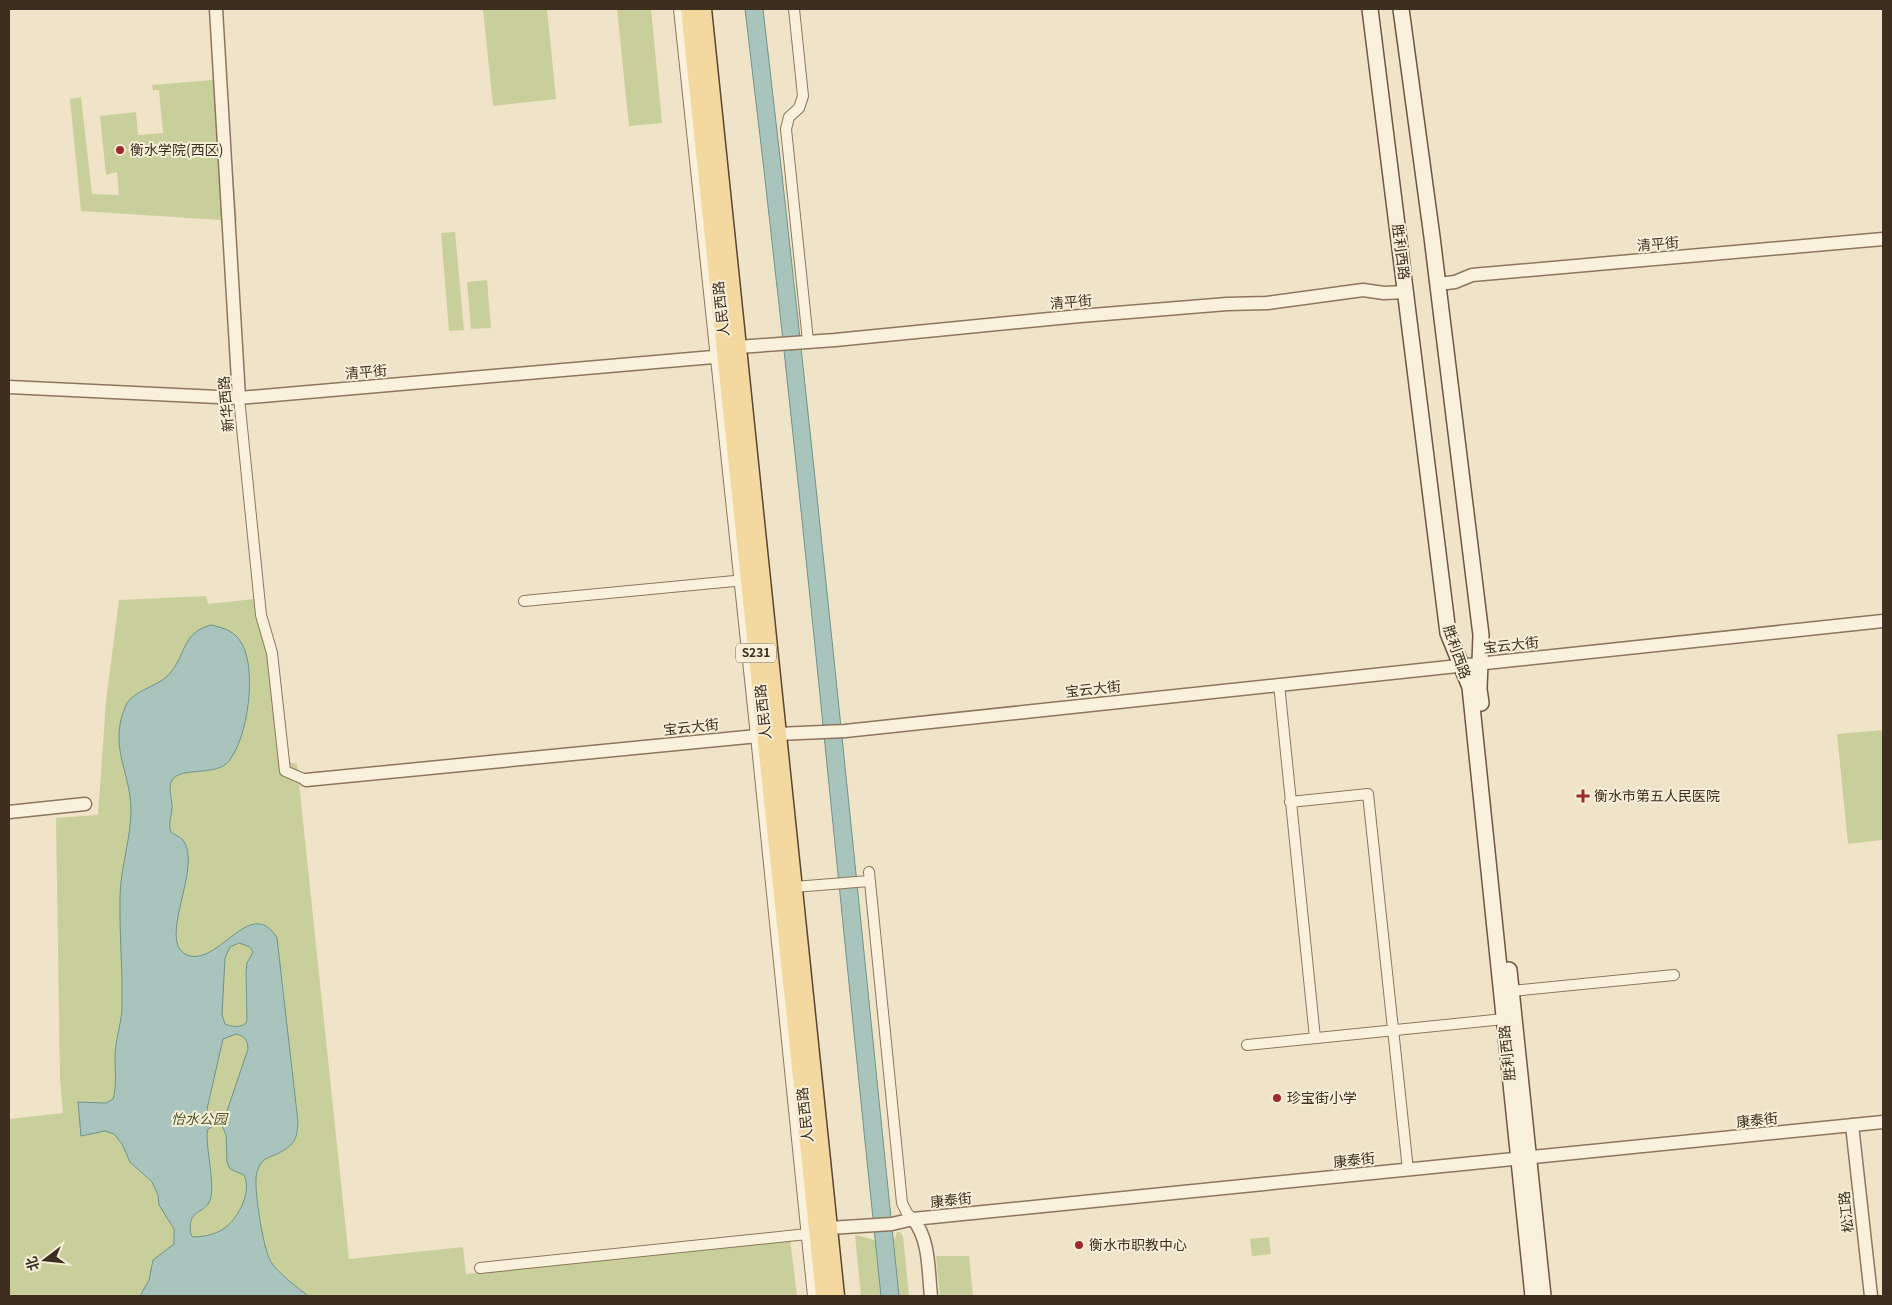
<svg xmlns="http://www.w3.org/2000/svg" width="1892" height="1305" font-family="Georgia,'Noto Sans SC',serif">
  <rect width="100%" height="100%" fill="#f0e4c8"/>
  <!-- green -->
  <path fill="#c9cf9b" d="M483,9H547L556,99L493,106Z
    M617,9H651L662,123L629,126Z
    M225,79L237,221L81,211L70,99L81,97L92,194L119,195L117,172L106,175L100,116L136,112L138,135L163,133L159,90H153L152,85Z
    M455,232L464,330L449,331L441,233Z
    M487,280L491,328L471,329L467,282Z
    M206,596L208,604L263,598L278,759L297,764L349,1259L463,1247L466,1274L790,1239L797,1296H9V1119L63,1113L60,1080L56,818L98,815L106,701L119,600Z
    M1883,730V840L1848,844L1837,734Z
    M897,1232H900L903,1236L909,1296H899L894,1241Z
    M855,1235L875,1240L881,1296H861Z
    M1269,1237L1271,1254L1252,1256L1250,1239Z
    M936,1256H969L973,1296H940Z"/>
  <!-- water -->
  <path fill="#a9c4bc" stroke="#6f938a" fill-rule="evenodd" d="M745,9H763C813,437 855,867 899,1296H881C836,867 797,437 745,9Z
    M211,625C224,628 235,631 242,644C257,671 248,737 229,761C216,777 182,766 172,780C167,789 173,800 172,810C171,818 168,824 171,832C174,835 181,837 183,840C203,866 158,939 185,954C217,971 250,893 277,938L298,1122C297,1141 294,1145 277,1154C272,1156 266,1158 263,1161C259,1165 256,1173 256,1179C255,1194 263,1249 271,1262C280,1275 296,1286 308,1296H140L149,1280L153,1260L174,1244V1229L159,1205L158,1195L152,1182L130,1162L122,1144L114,1134L105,1131L81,1136L78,1102L106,1103L113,1099C117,1085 115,1072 115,1058C115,1041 121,1025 122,1009C123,971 119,933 120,895C121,866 131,838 131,809C130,770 108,746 126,705C133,690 161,686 171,672C187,652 182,633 211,625ZM239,943L250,947L253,952L247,963L246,972L247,1019L246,1023C240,1028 232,1027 225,1024L222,1015L225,958L230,947ZM236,1034C244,1035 248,1041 248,1049L226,1114L221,1123L226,1135L227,1162L230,1169L244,1175C253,1193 236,1223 220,1231C212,1235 202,1237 193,1237L191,1235C186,1206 207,1216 211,1197C214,1182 207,1152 207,1134L208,1129L212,1127L207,1109L223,1039Z"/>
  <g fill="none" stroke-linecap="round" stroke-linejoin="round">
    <defs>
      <path id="minor" d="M679,9L756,736L813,1296
        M794,9L803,96L799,108L789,117L786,129L808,341
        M239,398L261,615L272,653L285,771L306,780
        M524,601L745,580
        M1279,684L1315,1038
        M1290,802L1368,794L1408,1170
        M869,872L902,1203L907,1213L913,1219
        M794,887L869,881
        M1512,991L1674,975
        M1247,1045L1504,1019
        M480,1268L807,1234"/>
      <path id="tertiary" d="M216,9L239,398
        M1438,284L1455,282L1472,275L1883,239
        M738,347L835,340L1080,316L1227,304L1267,303L1363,290L1384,293L1406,292
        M9,387L239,398L725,356
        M306,780L778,734L845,731L1883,621
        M9,812L85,804
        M1852,1125L1871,1296
        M913,1219C930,1240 928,1270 931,1296
        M829,1228L892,1224L913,1219L1883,1122"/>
      <path id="secondary" d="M1370,9L1448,633L1470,687L1533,1296
        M1401,9L1432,237L1481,635L1479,689L1481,703
        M1509,970L1543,1296"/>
      <path id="primary" d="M689,9L824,1296
        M703,9L836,1296"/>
    </defs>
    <!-- minor casing -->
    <use href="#minor" stroke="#8d765c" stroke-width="12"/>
    <!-- tertiary casing -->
    <use href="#tertiary" stroke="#8d765c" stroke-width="15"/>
    <!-- secondary casing -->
    <use href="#secondary" stroke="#6f573f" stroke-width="18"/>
    <!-- primary casing -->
    <use href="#primary" stroke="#5b4430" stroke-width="19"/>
    <!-- minor -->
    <use href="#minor" stroke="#faf1dc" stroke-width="10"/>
    <!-- tertiary -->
    <use href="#tertiary" stroke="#faf1dc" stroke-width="12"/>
    <!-- secondary -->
    <use href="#secondary" stroke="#faf1dc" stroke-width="15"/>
    <!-- primary -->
    <use href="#primary" stroke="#f3d9a0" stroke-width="16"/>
  </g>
  <!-- markers -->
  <g fill="#9e2a2b" stroke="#f7eed8" stroke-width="2">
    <circle cx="120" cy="150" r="5"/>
    <path d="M1580.5 788.5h5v5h5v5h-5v5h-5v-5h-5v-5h5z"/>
    <circle cx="1277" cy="1098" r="5"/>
    <circle cx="1079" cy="1245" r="5"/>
  </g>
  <g text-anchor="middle" stroke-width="4" stroke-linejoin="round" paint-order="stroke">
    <!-- shield labels -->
    <rect fill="#f7eed8" stroke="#756857" stroke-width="1" x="736" y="643.5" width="40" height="19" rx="4"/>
    <g font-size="12" font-weight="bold" fill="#3d2e20">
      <text x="756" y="657">S231</text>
    </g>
    <!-- poi labels -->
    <g font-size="14" fill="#3d2e20" stroke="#f7eed8" text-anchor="start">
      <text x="130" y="155">衡水学院(西区)</text>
      <text x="1594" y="801">衡水市第五人民医院</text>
      <text x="1287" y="1103">珍宝街小学</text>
      <text x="1089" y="1250">衡水市职教中心</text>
    </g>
    <!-- street labels -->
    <g font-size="14" fill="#3d2e20" stroke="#f7eed8">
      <text transform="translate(1658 244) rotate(-5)" y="5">清平街</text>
      <text transform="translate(1401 252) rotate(83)" y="5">胜利西路</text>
      <text transform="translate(1071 302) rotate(-5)" y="5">清平街</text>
      <text transform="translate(721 309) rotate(-96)" y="5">人民西路</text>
      <text transform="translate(366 372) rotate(-5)" y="5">清平街</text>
      <text transform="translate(226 404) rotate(-95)" y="5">新华西路</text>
      <text transform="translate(1511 645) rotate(-6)" y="5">宝云大街</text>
      <text transform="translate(1457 652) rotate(71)" y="5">胜利西路</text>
      <text transform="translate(1093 689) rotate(-6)" y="5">宝云大街</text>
      <text transform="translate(763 712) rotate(-96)" y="5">人民西路</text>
      <text transform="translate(691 727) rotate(-6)" y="5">宝云大街</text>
      <text transform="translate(1507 1053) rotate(-96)" y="5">胜利西路</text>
      <text transform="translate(805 1115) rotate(-96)" y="5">人民西路</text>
      <text transform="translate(1757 1120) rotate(-6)" y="5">康泰街</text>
      <text transform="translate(1354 1160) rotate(-6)" y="5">康泰街</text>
      <text transform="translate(951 1200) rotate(-6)" y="5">康泰街</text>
      <text transform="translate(1846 1212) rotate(-96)" y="5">松江路</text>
    </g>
    <!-- park labels -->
    <g font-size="14" font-style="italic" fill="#4d5a26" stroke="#f7eed8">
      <text x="199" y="1124">怡水公园</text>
    </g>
  </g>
  <!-- border -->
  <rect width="1892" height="1305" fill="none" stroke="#3d2e20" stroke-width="20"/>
  <!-- north arrow -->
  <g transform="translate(45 1260) rotate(254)" stroke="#f7eed8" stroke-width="4" paint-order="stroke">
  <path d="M0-4L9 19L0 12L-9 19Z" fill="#3d2e20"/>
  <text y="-8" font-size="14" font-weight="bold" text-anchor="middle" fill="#3d2e20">北</text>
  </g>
</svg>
